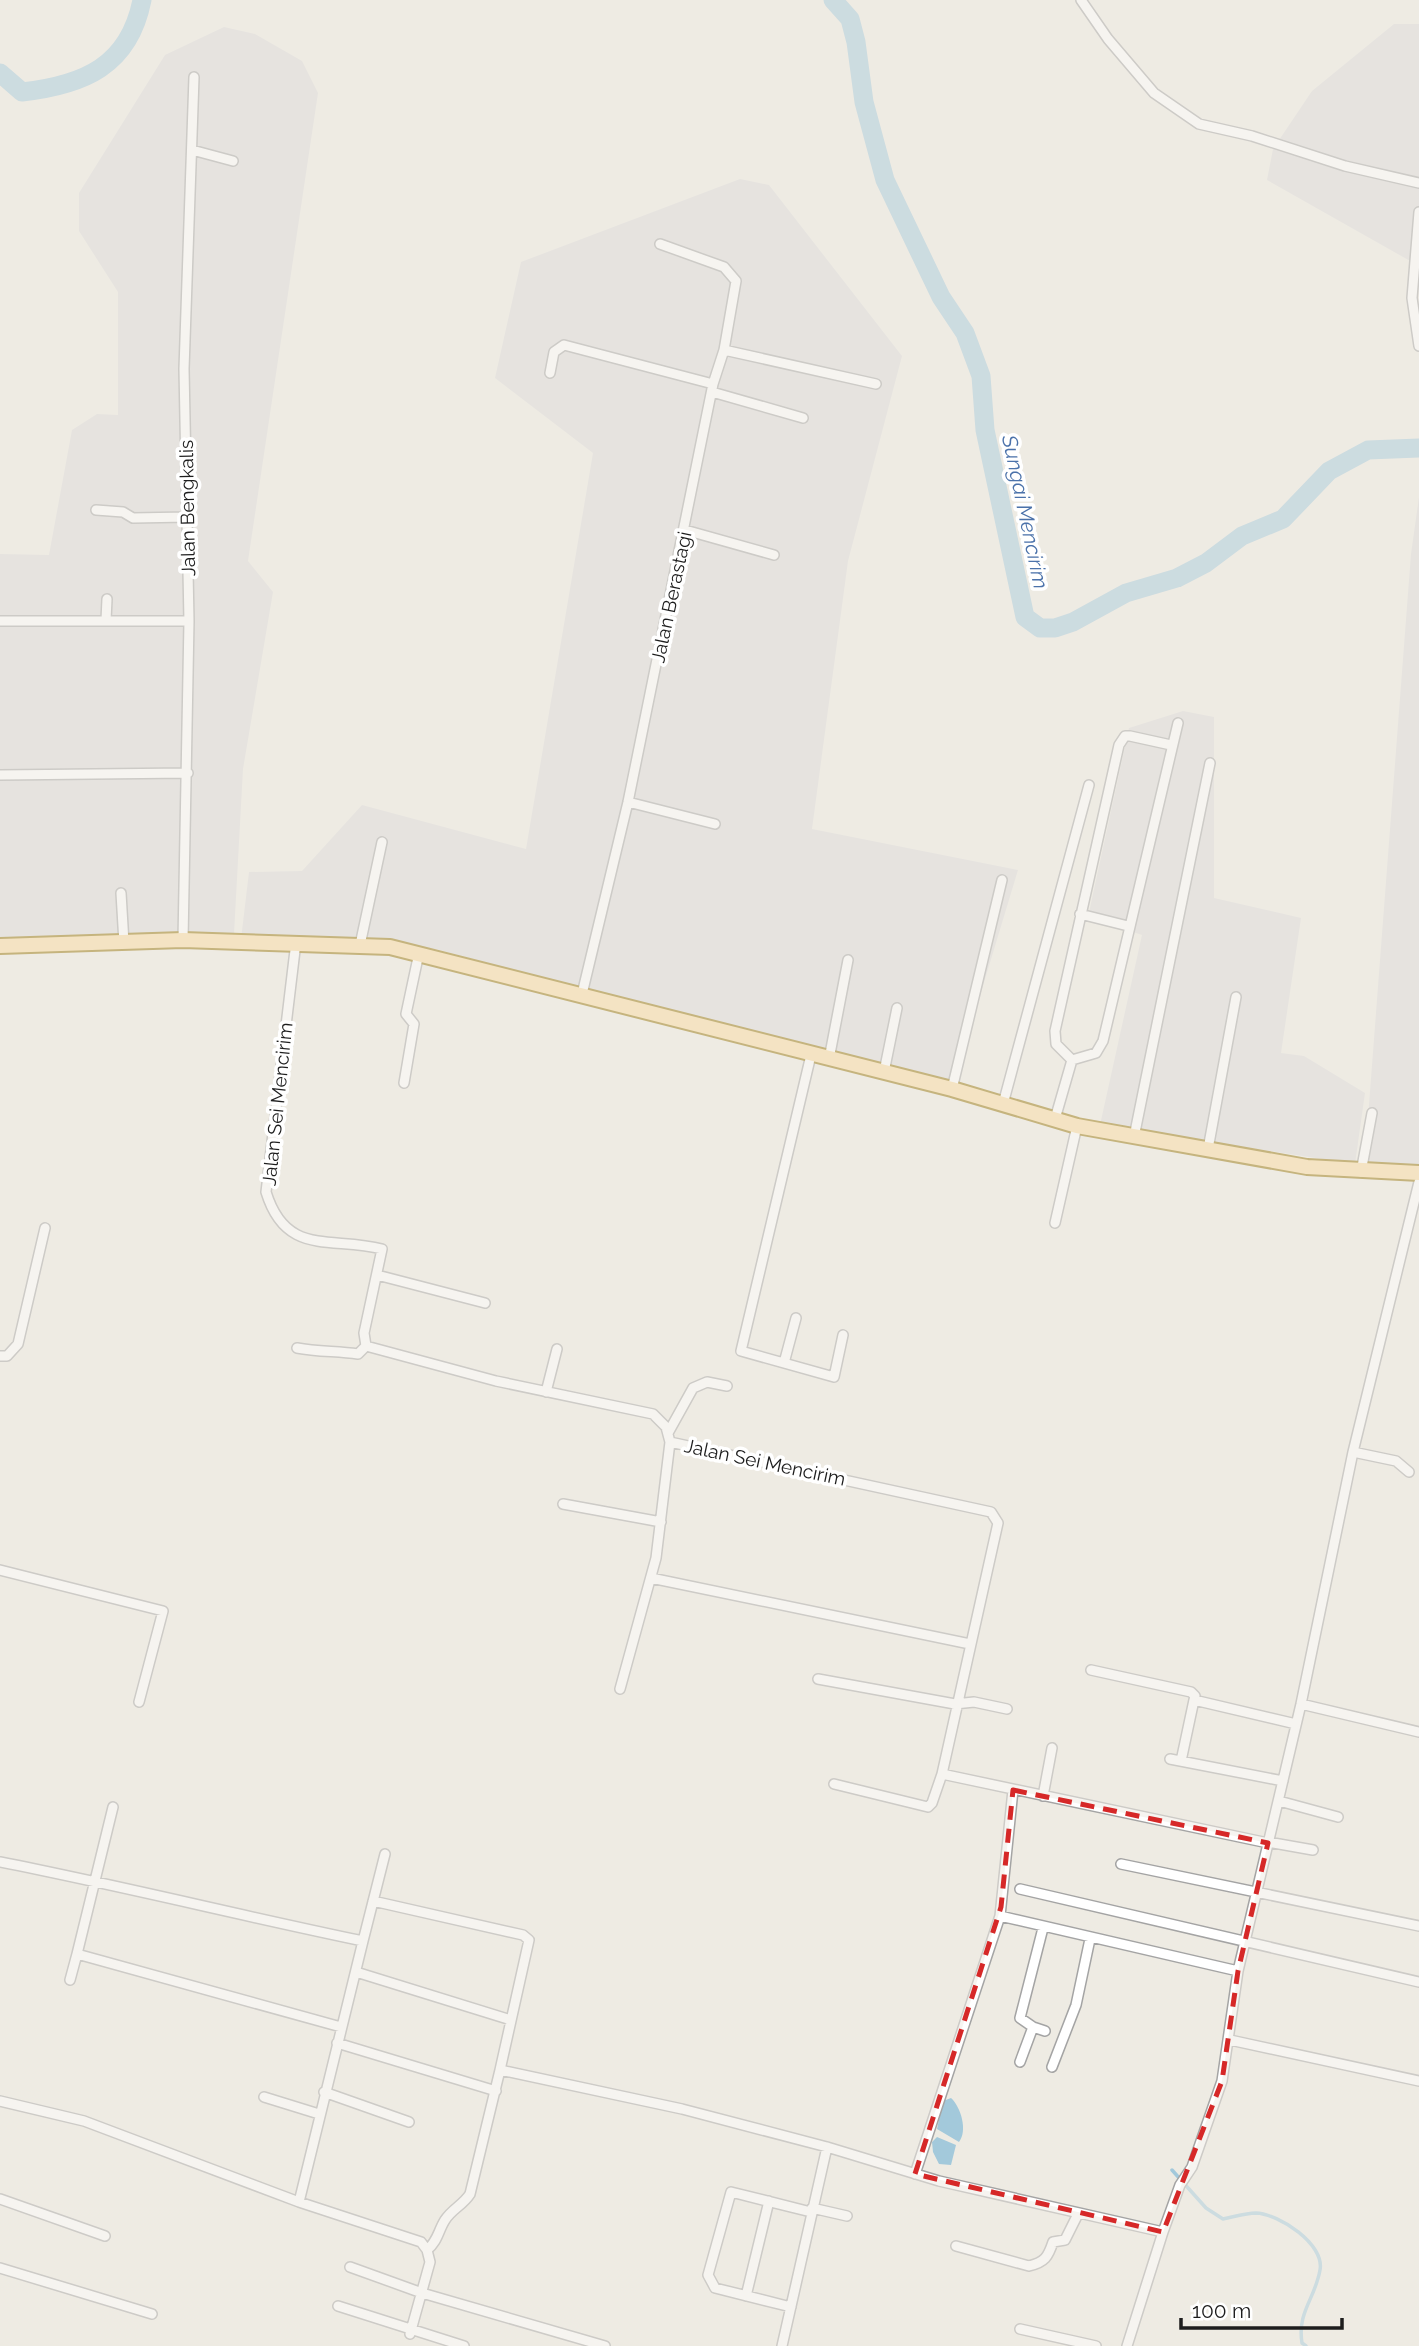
<svg xmlns="http://www.w3.org/2000/svg" width="1419" height="2346" font-family="Raleway,sans-serif">
  <rect width="100%" height="100%" fill="#eeebe3"/>
  <!-- residential -->
  <path fill="#dbdada" d="M1394,24H1419V266L1267,180L1273,149L1312,91Z
    M224,27L255,34L302,61L318,93L248,561L273,592L243,769L234,934L156,940L0,943V554L49,555L72,430L97,414L118,415V292L79,231V193L165,55Z
    M740,179L769,185L902,356L848,561L812,829L1018,870L953,1085L800,1049L436,949L241,939L249,872L302,871L362,805L526,849L593,453L495,378L521,262Z
    M1419,497V1172L1364,1170L1411,554Z
    M1183,711L1214,717V898L1301,918L1281,1053L1304,1056L1365,1093L1355,1164L1100,1125L1142,935L1088,917L1129,728Z"/>
  <!-- water -->
  <path fill="#a3c9db" d="M951,2098C961,2107 968,2131 959,2142L937,2129L943,2101Z
    M937,2137L956,2145L951,2165L939,2164L933,2152L932,2142Z"/>
  <g fill="none" stroke-linecap="round" stroke-linejoin="round">
    <!-- stream -->
    <path stroke="#a3c9db" stroke-width="3.5" d="M1172,2170L1206,2208L1223,2219C1234,2217 1245,2213 1256,2213C1279,2214 1325,2244 1320,2270C1315,2299 1297,2312 1302,2343L1306,2346"/>
    <!-- river -->
    <path stroke="#a3c9db" stroke-width="19" d="M833,0L850,19L856,42L864,102L885,180L941,297L965,333L981,376L985,430L1025,617L1040,628H1055L1073,622L1126,593L1177,578L1206,563L1242,536L1283,519L1329,471L1368,450L1419,448
      M0,73L22,92C84,85 129,66 142,0"/>
    <defs>
      <path id="minor" d="M1081,0L1108,39L1154,93L1199,124L1252,136L1345,166L1419,183
        M192,150L233,161
        M1419,212L1412,298L1419,346
        M724,350L876,384
        M550,373L554,352L564,345L713,384
        M712,392L803,418
        M96,510L123,512L133,518L187,517
        M685,530L774,555
        M106,620L107,599
        M0,621H189
        M0,775L188,773
        M628,802L715,824
        M121,893L124,943
        M1080,914L1128,926
        M183,940L189,621L184,369L194,77
        M296,942L266,1192C286,1257 331,1236 382,1249L364,1333L366,1346
        M360,945L382,842
        M582,994L628,802L713,384L724,350L736,281L724,267L660,244
        M811,1055L741,1351L834,1377L843,1335
        M829,1059L848,960
        M1072,1060L1056,1044L1055,1031L1119,745L1125,736H1130L1171,745
        M884,1072L897,1008
        M404,1083L414,1024L406,1014L419,953
        M952,1089L1002,880
        M1003,1104L1089,785
        M1055,1119L1072,1060L1096,1053L1103,1041L1178,723
        M1134,1137L1210,763
        M1208,1149L1236,997
        M1361,1172L1372,1113
        M1055,1223L1077,1126
        M377,1275L485,1303
        M366,1346L496,1381L653,1414L666,1427L670,1442L656,1558L620,1689
        M297,1348C318,1352 337,1351 358,1354L366,1346
        M0,1356H7L18,1344L45,1228
        M784,1363L796,1318
        M546,1392L557,1349
        M668,1433L693,1388L707,1382L727,1386
        M670,1442L991,1512L998,1523L942,1774L932,1803L928,1807L834,1784
        M1353,1452L1396,1461L1409,1472
        M563,1504L661,1522
        M0,1570L163,1611L139,1702
        M651,1578L970,1644
        M1091,1670L1191,1692L1195,1696L1194,1700L1296,1724
        M818,1679L955,1704L974,1702L1007,1709
        M1301,1704L1419,1732
        M1170,1759L1283,1781
        M1181,1761L1194,1700
        M942,1774L1268,1843
        M1043,1796L1052,1748
        M1279,1801L1338,1817
        M113,1807L77,1954L341,2027
        M1268,1842L1313,1850
        M0,1862C122,1886 242,1916 363,1941L385,1854
        M1121,1864L1419,1926
        M1020,1889L1419,1982
        M373,1901L523,1935L529,1940L500,2070L682,2109L827,2147L939,2181L1163,2232
        M1000,1916L1238,1971
        M356,1972L511,2020
        M70,1980L77,1954
        M1033,2027L1045,2031
        M1230,2040L1419,2081
        M337,2043L496,2091
        M1020,2062L1033,2027L1020,2018L1043,1928
        M1052,2067L1076,2005L1090,1939
        M324,2092L409,2122
        M264,2097L319,2114
        M0,2101L84,2121L299,2202L421,2242L427,2250L430,2262L410,2334
        M915,2174L1000,1916L1013,1790
        M0,2199L105,2236
        M299,2202L363,1941
        M812,2208L847,2216
        M956,2246L1029,2266C1045,2262 1048,2257 1053,2242L1065,2240L1078,2214
        M427,2250C438,2241 438,2231 445,2220C452,2209 463,2205 470,2194L500,2070
        M350,2267L422,2293L605,2346
        M0,2268L152,2314
        M746,2296L769,2201
        M338,2306L464,2346
        M791,2307L715,2288L708,2275L731,2192L811,2212
        M1020,2329L1096,2346
        M782,2346L827,2147
        M1127,2346L1163,2232L1180,2185L1192,2167L1222,2081L1238,1971L1301,1704L1353,1452L1419,1182"/>
      <path id="primary" d="M0,946L183,940L390,947L952,1089L1077,1126L1307,1167L1419,1173"/>
    </defs>
    <!-- minor casing -->
    <use href="#minor" stroke="#a4a4a4" stroke-width="12"/>
    <!-- primary casing -->
    <use href="#primary" stroke="#937103" stroke-width="18"/>
    <!-- minor -->
    <use href="#minor" stroke="#fff" stroke-width="9"/>
    <!-- primary -->
    <use href="#primary" stroke="#fada9b" stroke-width="14"/>
  </g>
  <!-- marked area -->
  <path d="M0 0H1419V2346H0ZM1013,1790L1268,1843L1238,1971L1222,2081L1163,2232L915,2174L1001,1907Z" fill="#eeebe3" fill-opacity=".55" fill-rule="evenodd"/>
  <path fill="none" stroke="#d62828" stroke-width="5" stroke-dasharray="14 9" stroke-linejoin="round" d="M1013,1790L1268,1843L1238,1971L1222,2081L1163,2232L915,2174L1001,1907Z"/>
  <g text-anchor="middle" stroke-width="7" stroke-linejoin="round" paint-order="stroke">
    <!-- street labels -->
    <g font-size="19" fill="#1d1d1d" stroke="#fff">
      <text transform="translate(187 508) rotate(-91)" y="7">Jalan Bengkalis</text>
      <text transform="translate(671 597) rotate(-78)" y="7">Jalan Berastagi</text>
      <text transform="translate(277 1104) rotate(-84)" y="7">Jalan Sei Mencirim</text>
      <text transform="translate(765 1462) rotate(12)" y="7">Jalan Sei Mencirim</text>
    </g>
    <!-- water labels -->
    <g font-size="21" font-style="italic" fill="#4b72aa" stroke="#fff">
      <text transform="translate(1025 512) rotate(78)" y="7">Sungai Mencirim</text>
    </g>
  </g>
  <!-- scale -->
  <path d="M1181 2318v10h161v-10" fill="none" stroke="#1d1d1d" stroke-width="3.5"/>
  <text x="1192" y="2318" font-size="21" fill="#1d1d1d" stroke="#ffffff" stroke-width="5" paint-order="stroke">100 m</text>
</svg>
